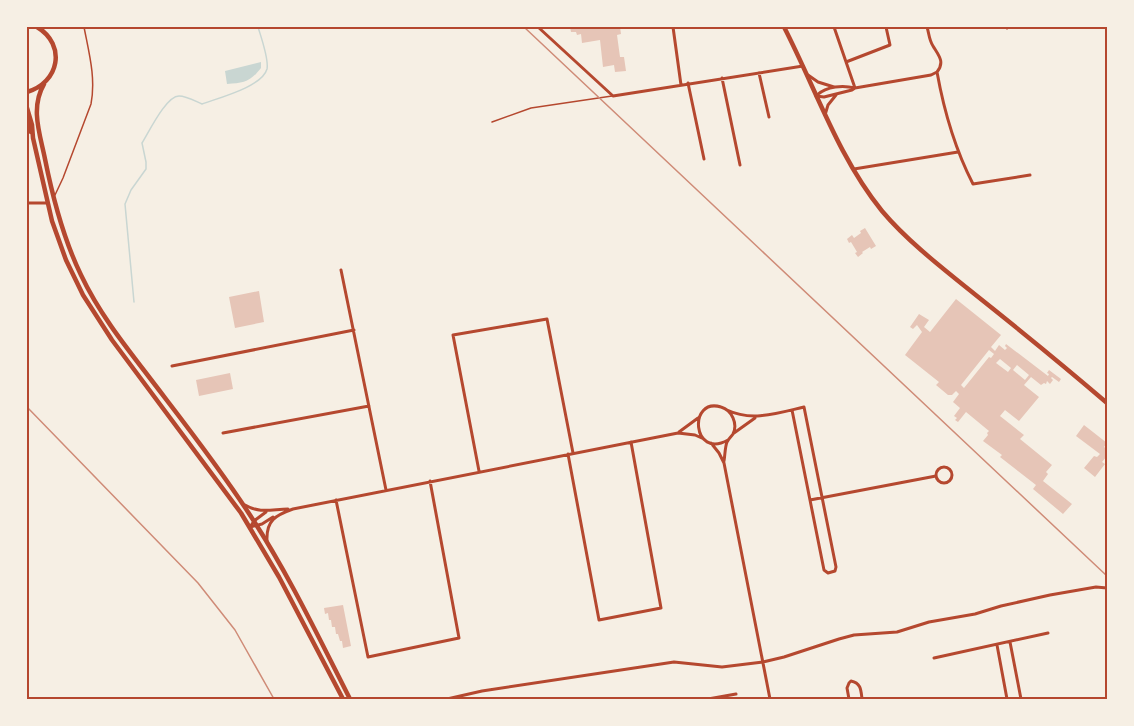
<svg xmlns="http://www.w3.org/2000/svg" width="1134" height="726" font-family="Signika,sans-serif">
  <rect width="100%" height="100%" fill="#f6efe4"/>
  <!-- water -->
  <path fill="#c9d6d2" d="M261,62V68C250,82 244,83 227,84L225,71Z"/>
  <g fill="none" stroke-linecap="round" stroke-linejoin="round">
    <!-- stream -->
    <path stroke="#c9d6d2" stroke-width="1.5" d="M134,302L125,204L131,190L146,169V162L142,143C149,132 166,96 179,96C186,96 195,101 202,104C218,98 262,87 267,69C269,59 261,37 258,27"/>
  </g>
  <!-- building -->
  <path fill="#e6c5b7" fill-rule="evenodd" d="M570,27H620L621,34L617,35L620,57H624L626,71L615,72L614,65L603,67L600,40L582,43L581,34L577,35L576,32H571Z
    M865,228L876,246L871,249L870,247L862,252L863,253L858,257L855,253L857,252L851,242L849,243L847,239L852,235L854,238L861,233L860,231Z
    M259,291L264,322L235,328L229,297Z
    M956,299L1001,335L991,347L995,351L999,345L1005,350L1007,348L1005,346L1006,344L1048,376L1049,374L1047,373L1049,370L1061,379L1059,382L1052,377L1051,378L1053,380L1050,384L1047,381L1046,384L1044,383L1041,385L1031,377L1024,385L1039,397L1019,421L1005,410L1000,416L1024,435L1020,439L1052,465L1046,472L1048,474L1043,481L1072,504L1063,514L1033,489L1036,485L1000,457L1002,455L983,441L988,435L987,433L989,431L966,412L958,422L955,420L957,418L954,416L960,408L953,402L959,394L956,391L952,395H948L936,385L939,382L905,355L922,332L917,325L913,329L910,327L919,314L929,320L924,327L930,332ZM989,350L994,354L991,358L989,357L964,388L961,385ZM1000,359L1011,368L1008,372L996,363ZM1017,365L1029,375L1025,380L1013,370Z
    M230,373L233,389L199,396L196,380Z
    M1084,425L1107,443L1104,447L1107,449V456L1102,462L1105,464L1095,477L1084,468L1094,456L1097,457L1100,454L1076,436Z
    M343,605L351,646L343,648L342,641H340L338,634H336L335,627H332L331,620H329L328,613L325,614L324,608Z"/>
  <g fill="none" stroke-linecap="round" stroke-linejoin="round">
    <!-- service -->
    <path stroke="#b5482f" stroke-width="1.5" d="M492,122L531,108L612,96
      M55,195L63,178L91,104C96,78 89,53 84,27"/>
    <!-- minor -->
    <path stroke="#b5482f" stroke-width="3" d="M538,27L613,96L803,66
      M673,27L681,85
      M834,27L855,88
      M927,27C929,33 929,40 933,46C939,56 945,62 937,72C944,111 955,149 973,184L1030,175
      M1007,28L1008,27
      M846,62L890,45L886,27
      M759,73L769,117
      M808,75L818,82L834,87
      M722,78L740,165
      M688,83L704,159
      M817,95C827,86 843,85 855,88
      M816,96L824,97L852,90L855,88L931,75L937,72
      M825,115L828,105L836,95
      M854,169L958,152
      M27,203H48
      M341,270L386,490
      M172,366L354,330
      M727,410C752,422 778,413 804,407L836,567L835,571L828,573L824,570L792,410
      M679,432L698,418
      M223,433L369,406
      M734,433L755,418
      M711,443L719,453L724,463L770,699
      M568,454L599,620L661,608L631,442
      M724,461C725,455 725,447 727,442C729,438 731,437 733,434C738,424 732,410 721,407C688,397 692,460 728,440
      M936 475a8 8 0 1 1 16 0a8 8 0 1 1-16 0Z
      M479,471L453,335L547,319L573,453
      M336,500L368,657L459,638L430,481
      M810,500L936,476
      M245,505C260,514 273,509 288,509
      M250,527L262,524L273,517
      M250,527L254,521L266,512
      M267,541C266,520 276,515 293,509L678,433L695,435L704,439
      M1010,642L1021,699
      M997,645L1007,699
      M934,658L1048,633
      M447,699L482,691L674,662L722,667L763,662L784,657L839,639L854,635L897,632L929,622L975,614L1001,606L1050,595L1096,587L1107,588
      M708,699L736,694
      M849,699L847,688L849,683L851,681C861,683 861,690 862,699"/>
    <!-- primary -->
    <path stroke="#b5482f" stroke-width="4.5" d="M784,27C816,89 838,157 882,211C908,242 946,271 977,296C1021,331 1064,366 1107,403
      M44,84C30,108 40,134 45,159C53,199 63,238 81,275C98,311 122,342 146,373C181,419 217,464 248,512C287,571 318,636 350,699
      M27,92C59,83 67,45 37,27
      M27,108L32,125L33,138L52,221L66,260L83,295L112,340L241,513L279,577L343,699
      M27,123L31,132"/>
    <!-- rail -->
    <path stroke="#cf8b77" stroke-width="1.5" d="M524,27L1107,576
      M27,407L198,583L235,630L274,699"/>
  </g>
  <!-- border -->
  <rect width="1134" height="726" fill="none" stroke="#f6efe4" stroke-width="57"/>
  <rect x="28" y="28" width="1078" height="670" fill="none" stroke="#b5482f" stroke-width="2"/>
</svg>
